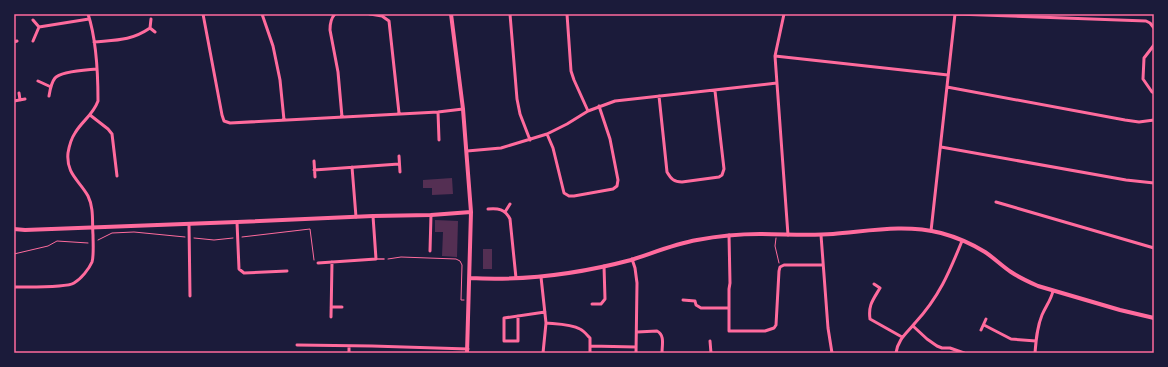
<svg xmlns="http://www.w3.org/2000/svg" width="1168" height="367" font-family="'Noto Serif',serif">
  <rect width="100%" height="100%" fill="#1b1b3a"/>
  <!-- building -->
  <path fill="#542f53" d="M452,178L453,194L432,195V188H423V180Z
    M435,220L458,221L457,257L442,256L443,232H435Z
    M483,249H492V269H483Z"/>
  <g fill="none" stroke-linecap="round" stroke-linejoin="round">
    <!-- path -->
    <path stroke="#ff6b9d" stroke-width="1" d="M242,237L310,229L314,260
      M194,238L214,240L233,238
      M776,238L775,246L779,263
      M98,240L112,233L134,232L185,237
      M14,254L48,246L57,241L88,243
      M388,259L401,257L456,259L460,261L462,265L461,300H464"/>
    <!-- service -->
    <path stroke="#ff6b9d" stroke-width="1.5" d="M376,259H384"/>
    <!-- minor -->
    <path stroke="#ff6b9d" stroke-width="3" d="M203,14L222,115L224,121L230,123L438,112L463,109
      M262,14L273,46L280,80L284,120
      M335,14C331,18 330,24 330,30L338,72L342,117
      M370,14L382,16L389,21L399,113
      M510,14L517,99L520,114L530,140
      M567,14L571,71L574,80L588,111
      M784,14L775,56L788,235
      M956,14L1146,21L1150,23L1154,28
      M33,20L39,27
      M150,28L155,32
      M33,41L39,27L89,19
      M14,42L17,41
      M94,42C116,40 131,41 150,28L151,19
      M1154,45L1144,58L1143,79L1152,92L1154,93
      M775,56L948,75
      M38,81L51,87
      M947,87L1125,120L1139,122L1154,120
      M19,93L20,100
      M49,96C50,90 51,83 55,78C61,71 87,70 96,69
      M659,96L667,172C671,179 674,182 682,182L719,177L722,175L724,169L715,91
      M14,101L25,99
      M438,112L439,140
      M90,115L108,129L112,134L117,176
      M547,134L553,148L564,193L569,196H574L613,189L617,186L618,180L610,139L599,106
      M941,147L1126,180L1154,183
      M467,151L501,148L547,134L567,124L588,111L615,101L777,83
      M399,156L400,172
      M314,161L315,177
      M352,167L356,217
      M314,170L399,164
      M996,202L1154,248
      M488,209C498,208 505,209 510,219L516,278
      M505,212L510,204
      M237,222L239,269L244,273L287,271
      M189,224L190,296
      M931,231L955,14
      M729,235L730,283L729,289V331H765L774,328L776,325L779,271L780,267L784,265H822
      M821,235L828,328L832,353
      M430,251L431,215
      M632,259L635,268L637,283L636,353
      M318,263L376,259L373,216
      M541,277L546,323L543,353
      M874,284L880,288C873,300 868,305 870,319L902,337
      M14,287C26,287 66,288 74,283C81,279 89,269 92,262C94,256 93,242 93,235C92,222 94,208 88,196C79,180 66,174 68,153C69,147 71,139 75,133C82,121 93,115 98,101C98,73 97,41 88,14
      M683,300L695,301L696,305L701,308H729
      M592,304H601L605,299L604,266
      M331,307H342
      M518,316V341H504V318L545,312
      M331,317L332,262
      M546,323C556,324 571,324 580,329C584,331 587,335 590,338V346
      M984,325L1011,339L1036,341
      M913,326L927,339L937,346L942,348H950L964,353
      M981,330L986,319
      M637,332L657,331C665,335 662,345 662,353
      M710,341L711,353
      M297,345L372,346L468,349
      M349,353V346
      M590,353V346L636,347
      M896,353C898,339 907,333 915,323C939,297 949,273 962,241
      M1035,353C1036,340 1037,327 1042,315C1046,306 1051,300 1053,291"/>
    <!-- tertiary -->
    <path stroke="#ff6b9d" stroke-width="4" d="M451,14L463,109L471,212L467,353
      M14,229L25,230L237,222L373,216L431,215L471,212
      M470,278C524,281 578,274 631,260C653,253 674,244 697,240C718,236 739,234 760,234C785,234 808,236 833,234C870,231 904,224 941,233C956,237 972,244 985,252C994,258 1002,266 1011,272C1020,278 1029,282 1038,286L1120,310L1154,318"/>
  </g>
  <!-- border -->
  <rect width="1168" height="367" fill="none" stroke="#1b1b3a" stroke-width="30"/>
  <rect x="15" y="15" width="1138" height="337" fill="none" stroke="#ff6b9d" stroke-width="1.5"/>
</svg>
